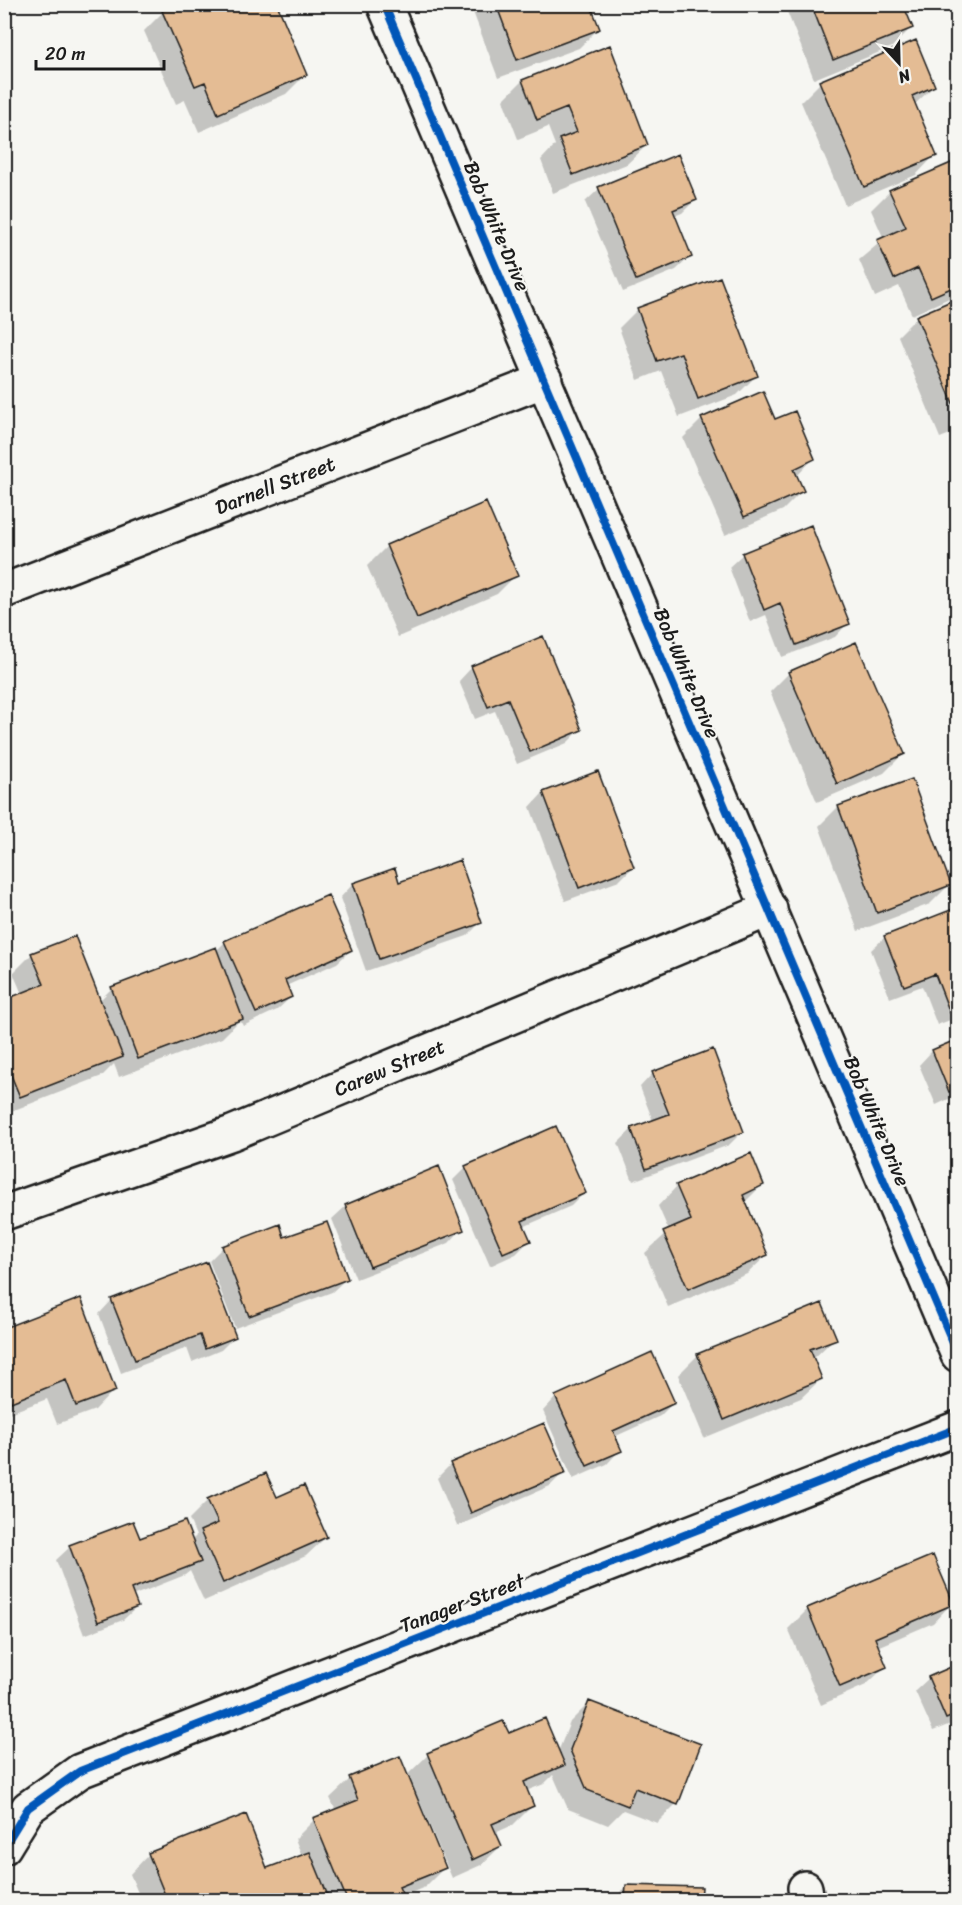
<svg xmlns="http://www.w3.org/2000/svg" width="962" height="1905" font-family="Sriracha,sans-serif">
  <rect width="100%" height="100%" fill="#f6f6f2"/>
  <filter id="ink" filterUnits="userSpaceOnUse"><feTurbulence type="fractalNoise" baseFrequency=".0167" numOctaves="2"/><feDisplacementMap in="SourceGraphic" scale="12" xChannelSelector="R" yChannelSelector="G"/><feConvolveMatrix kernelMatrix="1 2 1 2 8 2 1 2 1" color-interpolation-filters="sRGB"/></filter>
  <g filter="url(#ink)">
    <!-- shadow -->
    <path fill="#0003" d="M470,4H589L598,29L579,48L498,78Z
      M784,4H902L911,28L892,47L814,79Z
      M163,12L306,74L286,94L199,132L185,100L176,104L144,31Z
      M522,81L647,145L627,164L553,193L541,160L555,145L548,127L518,139L503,100Z
      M820,83L934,86L914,105L935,155L916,175L845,205L801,102Z
      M677,156L695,200L682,213L674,216L690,257L676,270L623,292L585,202L599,189Z
      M958,161V294L912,315L899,286L875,297L859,260L884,239L871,210L890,191Z
      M958,300V431L940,438L898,336L917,317Z
      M638,309L756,376L737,395L679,417L661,371L638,380L619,328Z
      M702,419L774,421L813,459L796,477L802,491L783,510L725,535L683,438Z
      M485,504L516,575L497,594L398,637L367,566L387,546Z
      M743,554L848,623L835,637L782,657L766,615L750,622L729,567Z
      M472,667L580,730L567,743L517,764L495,711L475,719L459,681Z
      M789,673L903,754L884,773L817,802L770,692Z
      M597,773L633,867L619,881L565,901L530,807L543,793Z
      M912,781L950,884L930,904L858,931L819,826L838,807Z
      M394,870L398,884L481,922L467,936L366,971L340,898L353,884Z
      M327,896L351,950L337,963L286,986L291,997L277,1010L243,1026L240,1020L222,1038L119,1077L114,1064L102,1076L4,1114V1001L22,994L13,973L32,954L99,1001L112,988L216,951L225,942Z
      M958,908V1017L937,1025L922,986L890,998L871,950L885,937Z
      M958,1040V1107L953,1097L936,1105L919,1065L932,1051Z
      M653,1073L742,1132L729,1145L633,1181L618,1143L632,1129L653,1121L640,1087Z
      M466,1167L584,1193L571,1206L523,1227L529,1241L516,1254L490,1266L453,1180Z
      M762,1185L744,1203L767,1255L747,1274L668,1307L645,1253L669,1231L658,1206L677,1186Z
      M346,1206L462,1229L449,1243L356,1279L332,1219Z
      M283,1239L346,1279L332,1292L235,1328L209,1261L223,1247Z
      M112,1300L234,1337L221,1350L192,1362L187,1348L121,1373L99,1314Z
      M821,1305L835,1338L813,1359L821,1379L801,1398L704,1438L678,1375L697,1356Z
      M4,1330L114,1390L95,1410L57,1424L47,1399L4,1415Z
      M556,1397L673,1403L660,1416L614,1437L620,1450L607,1464L573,1479L543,1411Z
      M451,1464L564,1472L550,1486L457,1526L437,1478Z
      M277,1499L326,1537L306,1556L204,1601L190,1571L185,1575L132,1596L137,1607L123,1620L84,1635L56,1560L70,1547L132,1523L139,1540L191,1541L196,1536L189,1519L208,1500Z
      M932,1556L952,1603L933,1623L877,1647L886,1666L866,1685L821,1705L788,1629L807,1610Z
      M958,1666V1721L933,1731L915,1691L929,1678Z
      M589,1703L676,1804L657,1823L623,1810L608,1825L568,1809L553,1775L544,1784L526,1791L532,1806L513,1825L495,1833L501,1846L481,1865L452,1878L420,1802L417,1803L444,1868L425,1887L401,1897L403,1900H141L130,1874L149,1854L266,1870L302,1856L295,1839L314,1820L336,1811L330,1798L350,1779L399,1758L406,1776L428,1755L502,1723L508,1735L558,1752L570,1722Z
      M626,1886L700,1888V1900H613Z
      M955,1886H958V1900H941Z"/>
    <!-- building -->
    <path fill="#e4bc94" stroke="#1c1c1c" stroke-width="1.5" d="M176,4H277L307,75L218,114L205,82L195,86L162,11Z
      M496,4H590L600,29L517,60Z
      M811,4H903L913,28L833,60Z
      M916,40L935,86L912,96L937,156L864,187L819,81Z
      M610,45L648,145L573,175L559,139L577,132L567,108L537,120L522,80Z
      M678,154L697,200L673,210L692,257L636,280L598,187Z
      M958,160V285L931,297L918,268L894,279L877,240L906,227L889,190Z
      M720,277L758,376L698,399L681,353L657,361L637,308Z
      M958,298V415L916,316Z
      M763,391L775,419L795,411L815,459L794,469L804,491L744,517L701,418Z
      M486,502L518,576L417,618L386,545Z
      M811,525L850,624L796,645L780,603L764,610L742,553Z
      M543,636L582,730L530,752L508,699L488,707L471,666Z
      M856,642L905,754L837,784L788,672Z
      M598,771L634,867L579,888L543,792Z
      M912,779L951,885L877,913L838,806Z
      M460,860L482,923L379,959L353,883L395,868L399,882Z
      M328,895L352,950L285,980L292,997L256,1013L224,941Z
      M958,907V1010L950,1013L935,974L904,986L884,936Z
      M75,936L123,1057L20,1097L4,1058V1000L44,984L31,953Z
      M216,947L243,1019L138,1059L111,987Z
      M958,1039V1089L949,1092L932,1050Z
      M713,1049L744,1132L646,1169L631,1128L669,1114L652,1072Z
      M556,1126L586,1193L522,1221L531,1241L503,1253L465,1166Z
      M751,1153L764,1185L743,1195L768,1255L688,1289L663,1232L691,1220L676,1185Z
      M439,1166L464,1230L370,1267L345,1205Z
      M327,1222L348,1279L249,1316L222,1246L280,1224L284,1237Z
      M207,1262L236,1337L205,1349L200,1335L135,1360L111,1299Z
      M81,1298L116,1391L76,1406L66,1380L11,1402L4,1384V1328Z
      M822,1303L837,1339L810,1349L822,1379L724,1420L697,1354Z
      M652,1352L675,1403L613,1431L622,1451L587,1466L555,1396Z
      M544,1423L566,1473L471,1513L450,1463Z
      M266,1473L277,1497L304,1485L327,1537L223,1583L200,1531L218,1523L207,1499Z
      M133,1521L140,1538L185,1521L201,1562L131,1589L138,1607L98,1622L69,1545Z
      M933,1555L954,1604L875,1638L887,1667L840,1687L807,1608Z
      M958,1664V1714L946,1719L928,1677Z
      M589,1701L701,1744L678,1805L635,1788L628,1806L587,1790L570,1750Z
      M545,1718L565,1765L524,1782L534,1806L492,1824L502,1846L472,1860L427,1753L503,1721L509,1733Z
      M400,1756L446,1868L399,1887L405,1900H347L313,1818L358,1800L349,1777Z
      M246,1814L267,1868L310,1852L328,1896L317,1900H217L214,1894L196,1900H167L148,1853Z
      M626,1885L702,1887L701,1900H625Z"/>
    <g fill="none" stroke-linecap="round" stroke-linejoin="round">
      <defs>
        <g id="minor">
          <path d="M384,4L958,1355"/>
          <path id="s1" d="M4,591L545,380"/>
          <path id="s2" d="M4,1213L232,1133L770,909"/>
          <path d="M4,1847L28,1808L80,1771L958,1428"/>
          <path d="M805,1888L807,1900"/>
        </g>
      </defs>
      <!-- minor casing -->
      <use href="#minor" stroke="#1c1c1c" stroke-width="38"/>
      <!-- minor -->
      <use href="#minor" stroke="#f6f6f2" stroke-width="33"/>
      <defs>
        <path id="cycleway" d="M384,4L958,1355
          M4,1847L28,1808L80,1771L958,1428"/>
      </defs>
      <!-- cycleway casing -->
      <use href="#cycleway" stroke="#f6f6f2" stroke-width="11"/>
      <!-- cycleway -->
      <use href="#cycleway" stroke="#0057b8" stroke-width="8"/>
    </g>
  </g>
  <g text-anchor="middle" stroke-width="4.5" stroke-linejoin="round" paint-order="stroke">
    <!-- street labels -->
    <g font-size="20" fill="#1c1c1c" stroke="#f6f6f2">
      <text transform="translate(497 226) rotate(67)" y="7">Bob White Drive</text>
      <text dy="7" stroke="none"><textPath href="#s1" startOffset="291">Darnell Street</textPath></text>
      <text transform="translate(687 673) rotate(67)" y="7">Bob White Drive</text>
      <text dy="7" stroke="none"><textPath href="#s2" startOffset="412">Carew Street</textPath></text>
      <text transform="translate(877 1121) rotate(67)" y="7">Bob White Drive</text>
      <text transform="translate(462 1603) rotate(-21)" y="7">Tanager Street</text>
    </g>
  </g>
  <!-- margin -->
  <rect width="962" height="1905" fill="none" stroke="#f6f6f2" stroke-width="24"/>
  <rect x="12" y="12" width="938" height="1881" fill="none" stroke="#1c1c1c" stroke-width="2" filter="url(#ink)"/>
  <!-- north arrow -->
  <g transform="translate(899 63) rotate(158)" stroke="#f6f6f2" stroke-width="4.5" paint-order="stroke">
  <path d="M0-4.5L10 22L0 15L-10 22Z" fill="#1c1c1c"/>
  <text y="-9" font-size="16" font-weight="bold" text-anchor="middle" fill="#1c1c1c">N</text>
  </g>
  <!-- scale -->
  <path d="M36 60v9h128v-9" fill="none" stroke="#1c1c1c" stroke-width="3"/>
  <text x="45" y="60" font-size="18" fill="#1c1c1c" stroke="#f6f6f2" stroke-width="4.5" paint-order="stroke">20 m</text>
</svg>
